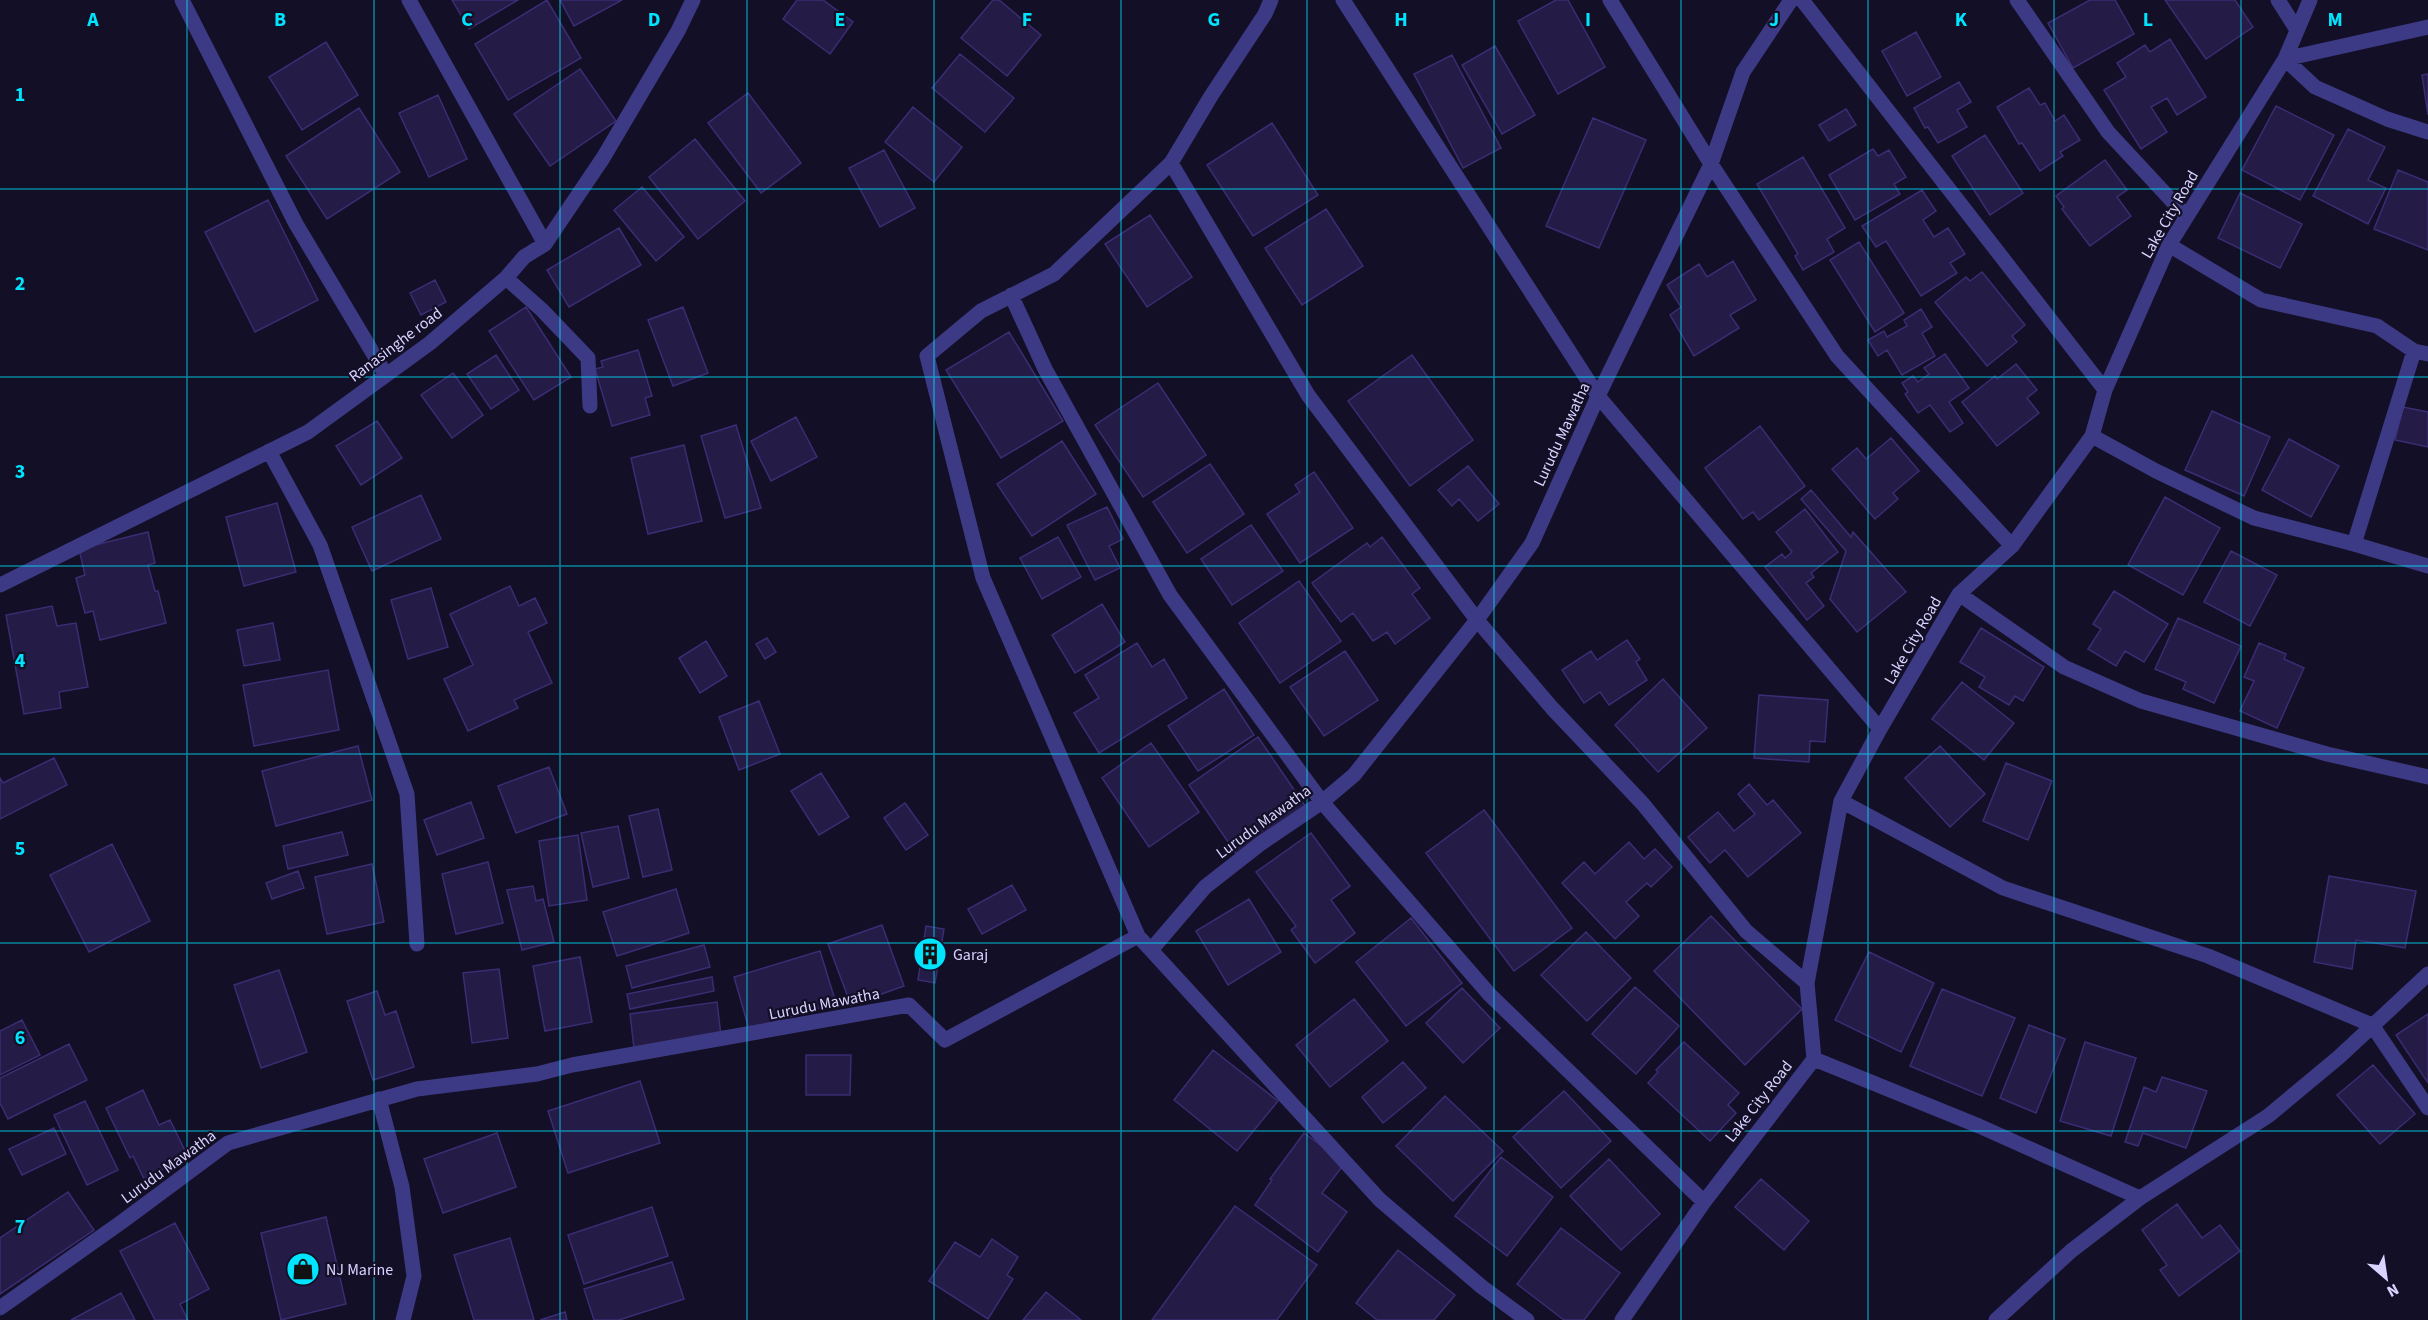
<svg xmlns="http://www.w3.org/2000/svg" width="2428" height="1320" font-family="'Source Sans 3',sans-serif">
  <rect width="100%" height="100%" fill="#130f26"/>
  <!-- building -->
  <path fill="#241b47" stroke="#3b2d73" stroke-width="1.5" d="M452,0H518L469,29Z
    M547,0L581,58L508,100L475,44Z
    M560,0H622L574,26Z
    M797,0H823L853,22L830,54L783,19Z
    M993,0H999L1041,35L1007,76L961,38Z
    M1556,0H1568L1605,67L1558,94L1518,21Z
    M2090,0H2115L2134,34L2073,68L2048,23Z
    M2165,0H2235L2253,27L2206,59Z
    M1916,32L1941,77L1907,96L1882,51Z
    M2170,39L2206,97L2177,115L2167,98L2151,107L2167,132L2141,149L2104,90L2126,77L2117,63L2145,45L2150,52Z
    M326,42L358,95L302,130L269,77Z
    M1495,46L1535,115L1502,134L1462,65Z
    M960,54L1014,98L985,132L932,88Z
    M1452,55L1501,148L1463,168L1414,74Z
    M580,69L616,121L550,166L514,114Z
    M2428,74V115L2422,75Z
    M1959,82L1971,102L1957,110L1967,127L1938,143L1928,127L1925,128L1914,108Z
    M2029,88L2040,105L2045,103L2055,121L2064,115L2080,140L2060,152L2063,156L2040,171L2022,143L2019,144L1997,107Z
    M748,93L801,163L761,193L708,123Z
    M438,95L467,159L429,177L399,113Z
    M2276,106L2334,135L2300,200L2242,170Z
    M913,107L962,147L934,182L885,142Z
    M359,108L400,172L327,219L286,156Z
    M1846,109L1856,125L1829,141L1819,125Z
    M1593,118L1646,140L1599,248L1546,226Z
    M1272,123L1318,195L1253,236L1207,165Z
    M2348,129L2385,147L2368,180L2386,188L2368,224L2313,196Z
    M1985,135L2023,193L1990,215L1952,156Z
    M695,139L745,201L698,239L649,177Z
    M1873,149L1878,156L1889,150L1906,177L1894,184L1900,194L1855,220L1829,175Z
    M884,150L915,208L880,227L849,168Z
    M1803,157L1845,228L1827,239L1834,252L1803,270L1795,256L1798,254L1757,184Z
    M2105,160L2127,190L2117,197L2131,216L2090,246L2062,209L2064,207L2056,196Z
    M2398,170L2428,182V250L2374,229Z
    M642,187L684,237L656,261L614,210Z
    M1922,190L1936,211L1923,220L1934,237L1948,228L1965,254L1950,263L1957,273L1921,296L1886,241L1876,247L1862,226Z
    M2240,193L2302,224L2280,268L2218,238Z
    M268,200L318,300L255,332L205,232Z
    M1326,209L1363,266L1302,305L1265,248Z
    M1150,215L1192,277L1147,307L1105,244Z
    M619,228L641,265L569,307L547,270Z
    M1859,242L1904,313L1875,332L1830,260Z
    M1733,261L1756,300L1730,315L1739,328L1694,356L1670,315L1681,307L1667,285L1699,264L1707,277Z
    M1982,272L2025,325L2012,336L2017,342L1987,366L1935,302L1966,277L1970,281Z
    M435,280L446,302L421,315L410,293Z
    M526,307L571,377L534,400L489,331Z
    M683,307L708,373L673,386L648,320Z
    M1921,309L1932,327L1922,333L1935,356L1902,375L1887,350L1878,356L1868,340L1884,331L1887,337L1907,326L1904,320Z
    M1009,332L1063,421L1001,458L946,370Z
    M638,350L652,396L645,398L650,415L612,426L595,369L603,367L601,361Z
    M1945,354L1969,388L1949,402L1963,423L1950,432L1930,405L1918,413L1905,394L1908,392L1902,383L1913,376L1918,382L1929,374L1924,368Z
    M496,355L519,390L491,409L467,374Z
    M1412,355L1473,440L1410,486L1348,401Z
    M2016,364L2037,390L2027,398L2039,413L1997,446L1962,402L1995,376L1997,379Z
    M453,373L483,415L452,438L421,395Z
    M1158,383L1206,455L1143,497L1095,425Z
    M2403,407L2428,412V447L2395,440Z
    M2212,411L2270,437L2244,496L2185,470Z
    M796,417L817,457L771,481L751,441Z
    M377,421L402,458L361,485L336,446Z
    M736,425L761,508L725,518L701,436Z
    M1760,426L1805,486L1759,520L1753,512L1743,519L1705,468Z
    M1891,438L1919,471L1893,493L1898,499L1875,519L1832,469L1857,448L1866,459Z
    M2289,439L2339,466L2311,517L2262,490Z
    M1062,441L1096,494L1032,536L997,484Z
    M684,445L702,521L648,534L631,458Z
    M1210,464L1244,514L1187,553L1153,502Z
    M1468,466L1499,504L1478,521L1459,499L1452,506L1438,490Z
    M1314,472L1353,528L1300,563L1267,514L1300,492L1295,485Z
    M1811,490L1851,537L1853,532L1906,592L1857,632L1830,599L1846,551L1801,499Z
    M421,495L441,539L372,571L352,527Z
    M2165,497L2220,528L2183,595L2128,565Z
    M277,503L296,572L244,586L226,517Z
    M1107,507L1123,539L1109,546L1120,568L1095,580L1067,525Z
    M1805,509L1838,552L1811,573L1814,577L1806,583L1824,606L1807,620L1765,567L1782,554L1785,558L1792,552L1776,532Z
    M1251,525L1283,571L1232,605L1201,559Z
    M148,532L155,563L148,565L155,591H158L166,623L100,640L93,611L85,613L76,578L85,575L79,549Z
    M1058,537L1081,577L1042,599L1020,558Z
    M1382,537L1420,588L1412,594L1430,618L1395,644L1387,632L1373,641L1353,613L1341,622L1312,583L1367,543L1370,547Z
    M2231,551L2277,575L2250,626L2204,602Z
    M1299,581L1341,641L1280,683L1239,623Z
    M510,586L519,606L535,598L547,623L528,632L552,683L514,700L518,708L468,731L444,679L473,665L450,614Z
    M510,586L519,606L535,598L547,623L528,632L552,683L514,700L518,708L468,731L444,679L473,665L450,614Z
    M431,588L448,647L408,659L391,600Z
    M2114,591L2168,624L2144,662L2125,651L2116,666L2088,649L2101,629L2093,624Z
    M1102,604L1125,642L1075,673L1052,635Z
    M52,606L57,626L76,623L88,687L59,692L61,708L24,714L6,615Z
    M2178,618L2241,646L2214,703L2183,689L2186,682L2155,669Z
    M273,623L280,660L244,666L237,630Z
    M1981,628L2044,667L2023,701L2015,696L2009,705L1979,687L1985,677L1960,662Z
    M767,638L776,652L765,659L756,644Z
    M1627,640L1640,659L1636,662L1647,680L1609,705L1600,692L1584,703L1562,670L1591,651L1597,660Z
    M706,641L727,676L700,693L679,658Z
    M1137,643L1152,667L1164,659L1187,698L1099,753L1074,713L1099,698L1085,675Z
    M2259,643L2286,654L2284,659L2304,668L2277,728L2240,711L2254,681L2244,677Z
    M1345,651L1378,700L1324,736L1290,687Z
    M328,670L339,730L254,746L243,685Z
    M1663,679L1707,728L1658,772L1615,725Z
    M1962,682L2014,723L1984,760L1932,719Z
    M1224,689L1254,735L1198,771L1168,726Z
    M1759,695L1828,700L1825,742L1810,741L1809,762L1754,758Z
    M759,701L780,754L739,770L719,717Z
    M1258,737L1308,810L1239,858L1189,785Z
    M1151,743L1199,812L1149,847L1102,778Z
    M358,746L372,800L276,826L262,771Z
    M1940,746L1985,794L1950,827L1905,778Z
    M54,758L67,785L0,819V778L3,783Z
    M2006,763L2052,781L2028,840L1983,821Z
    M549,767L567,814L516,833L498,786Z
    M821,773L849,817L819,835L791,791Z
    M1749,784L1767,805L1773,800L1801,833L1748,877L1725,850L1710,863L1688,837L1718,812L1734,831L1755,814L1738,794Z
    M471,802L484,838L437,855L424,820Z
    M905,803L928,835L906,850L884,818Z
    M658,809L672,870L643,877L629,816Z
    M1484,810L1572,928L1514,971L1426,853Z
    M618,826L629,878L593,887L581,833Z
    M342,832L348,855L288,869L283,846Z
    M1311,833L1350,886L1331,900L1355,933L1315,963L1291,930L1296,926L1256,872Z
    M578,835L587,900L549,906L539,841Z
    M1629,842L1644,859L1655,849L1672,867L1651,887L1647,883L1626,902L1639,916L1615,939L1562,883L1584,862L1595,874Z
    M112,844L150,921L89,952L50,875Z
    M488,862L503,923L456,934L442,874Z
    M372,864L384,922L327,934L315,877Z
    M298,871L304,888L272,899L266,883Z
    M2329,876L2416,891L2405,948L2356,940L2352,969L2314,962Z
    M1012,885L1026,910L982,934L968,909Z
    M533,886L536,901L543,899L554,942L522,950L507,890Z
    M676,889L689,933L617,956L603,912Z
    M1249,899L1281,952L1228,985L1196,931Z
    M1711,916L1802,1009L1745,1065L1654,971Z
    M1411,918L1462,983L1406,1026L1356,962Z
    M882,925L904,986L851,1005L828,944Z
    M926,926L944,929L935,983L918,980Z
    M1586,932L1631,978L1587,1021L1541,975Z
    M704,945L710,967L632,988L626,966Z
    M820,951L836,1003L749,1029L734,977Z
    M1869,952L1934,983L1901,1052L1835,1020Z
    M580,957L592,1022L545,1031L533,966Z
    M499,969L508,1038L472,1043L463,973Z
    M279,970L307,1052L261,1068L234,985Z
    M712,977L714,991L630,1009L627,994Z
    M1635,987L1679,1026L1636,1074L1592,1034Z
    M1462,988L1500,1028L1463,1063L1426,1023Z
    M1942,989L2015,1018L1982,1096L1910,1066Z
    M377,991L385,1015L396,1011L414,1067L373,1080L347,1001Z
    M1354,999L1388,1041L1330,1087L1296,1045Z
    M717,1002L721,1036L634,1048L630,1014Z
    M2428,1014V1083L2396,1035Z
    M22,1020L40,1055L0,1075V1031Z
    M2029,1025L2065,1039L2036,1113L2000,1098Z
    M1684,1042L1739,1093L1728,1105L1736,1113L1710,1141L1648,1083L1658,1072L1656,1070Z
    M2085,1042L2136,1058L2111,1136L2060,1121Z
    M69,1044L87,1080L8,1119L0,1103V1078Z
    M1213,1050L1278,1101L1237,1151L1174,1100Z
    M806,1055H851L850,1095H806Z
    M1403,1062L1426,1088L1383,1123L1362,1097Z
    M2373,1065L2415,1114L2380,1144L2337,1095Z
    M2162,1077L2207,1091L2186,1148L2143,1133L2138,1146L2125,1142L2144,1087L2156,1092Z
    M640,1081L660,1143L568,1173L548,1111Z
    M143,1090L159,1125L170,1120L188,1157L144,1179L133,1156L130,1158L106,1108Z
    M1564,1091L1611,1141L1561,1188L1513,1137Z
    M1445,1096L1503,1151L1453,1201L1396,1146Z
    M85,1101L118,1170L87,1185L54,1115Z
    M54,1128L66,1154L22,1175L9,1149Z
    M497,1133L516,1187L443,1213L424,1159Z
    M1304,1133L1345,1163L1322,1193L1347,1212L1318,1252L1255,1205L1272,1180L1270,1179Z
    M1501,1157L1553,1197L1507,1256L1455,1216Z
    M1609,1159L1660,1214L1621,1250L1570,1196Z
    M1761,1179L1809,1221L1784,1250L1735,1207Z
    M68,1192L94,1230L0,1294V1238Z
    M2177,1204L2202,1238L2220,1225L2240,1251L2179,1296L2160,1270L2167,1265L2142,1230Z
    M1235,1206L1317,1265L1277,1320H1152Z
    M652,1207L668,1256L584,1284L568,1235Z
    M326,1217L346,1304L281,1320L261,1233Z
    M175,1223L209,1289L180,1304L188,1320H155L120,1251Z
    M1561,1228L1620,1273L1584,1320H1564L1517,1284Z
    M510,1238L534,1320H474L454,1255Z
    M992,1239L1018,1257L1007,1275L1013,1279L988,1319L929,1281L955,1242L980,1257Z
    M1398,1250L1455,1295L1434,1320H1377L1356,1303Z
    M672,1262L684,1299L619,1320H594L584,1289Z
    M1046,1292L1081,1320H1023Z
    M121,1293L135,1320H71Z
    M565,1312L567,1320H540Z"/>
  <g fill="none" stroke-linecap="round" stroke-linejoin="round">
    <!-- street -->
    <path stroke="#3d3a85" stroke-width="15" d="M182,0L296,224L386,375
      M409,0L545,244
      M1343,0L1598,396L1880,729
      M1610,0L1711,164L1837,356L2012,546
      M1802,0L2105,390
      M2017,0L2108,132L2186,216
      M2278,0L2297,30
      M2285,59L2315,87L2387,119L2428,132
      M2285,59L2428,27
      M1171,163L1308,395L1477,620L1552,708L1643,804L1746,931L1807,983
      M2169,245L2261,300L2377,326L2414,351L2428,354
      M506,278L542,310L588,358L590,406
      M1011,295L1045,369L1170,595L1322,802L1490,995L1704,1202
      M2092,436L2156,471L2254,518L2354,544L2428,566
      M269,451L320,545L407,794L417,944
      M2354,544L2414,351
      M0,585L308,432L430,343L506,278L524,257L545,244L603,158L678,31L693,0
      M1959,594L2064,667L2141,701L2327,754L2428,777
      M1841,801L2003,888L2208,956L2372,1025L2428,1108
      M1138,936L983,578L927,356L981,311L1054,274L1171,163L1211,96L1265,14L1271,0
      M1151,950L1380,1200L1482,1287L1527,1320
      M1814,1059L1979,1126L2140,1198
      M379,1099L402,1187L414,1276L403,1320
      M0,1308L123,1221L228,1143L417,1089L537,1074L572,1065L909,1005L945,1040L1138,936L1151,950L1205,887L1260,844L1322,802L1354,775L1477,620L1532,543L1598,396L1711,164L1743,72L1791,0
      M1622,1320L1704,1202L1814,1059L1807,983L1841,801L1880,729L1959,594L2012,546L2092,436L2105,390L2169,245L2285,59L2310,0
      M1996,1320L2071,1251L2140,1198L2268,1116L2339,1057L2428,974"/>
  </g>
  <!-- grid -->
  <path fill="none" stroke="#00e5ff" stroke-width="1.5" stroke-opacity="0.55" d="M187,0V1320M374,0V1320M560,0V1320M747,0V1320M934,0V1320M1121,0V1320M1307,0V1320M1494,0V1320M1681,0V1320M1868,0V1320M2054,0V1320M2241,0V1320M0,189H2428M0,377H2428M0,566H2428M0,754H2428M0,943H2428M0,1131H2428"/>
  <!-- icons -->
  <defs>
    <symbol id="building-disc" viewBox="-11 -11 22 22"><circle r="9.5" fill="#00e5ff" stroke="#130f26"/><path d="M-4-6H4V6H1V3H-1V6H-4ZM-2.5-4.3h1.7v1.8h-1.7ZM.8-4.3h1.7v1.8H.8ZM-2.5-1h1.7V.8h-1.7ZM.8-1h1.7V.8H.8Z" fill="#111"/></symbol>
    <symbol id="shop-disc" viewBox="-11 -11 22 22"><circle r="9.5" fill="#00e5ff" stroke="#130f26"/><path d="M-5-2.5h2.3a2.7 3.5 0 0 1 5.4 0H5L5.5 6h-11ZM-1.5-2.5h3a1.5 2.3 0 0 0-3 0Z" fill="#111"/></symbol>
  </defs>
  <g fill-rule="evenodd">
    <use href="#building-disc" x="911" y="935" width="38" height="38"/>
    <use href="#shop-disc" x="284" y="1250" width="38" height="38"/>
  </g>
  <g text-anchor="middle" stroke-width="4.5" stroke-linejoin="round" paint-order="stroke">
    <!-- street labels -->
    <g font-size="16" fill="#d9d4ff" stroke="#130f26">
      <text transform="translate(2169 214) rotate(-60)" y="6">Lake City Road</text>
      <text transform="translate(395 344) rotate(-37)" y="6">Ranasinghe road</text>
      <text transform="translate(1561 434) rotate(-65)" y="6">Lurudu Mawatha</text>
      <text transform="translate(1912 640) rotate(-60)" y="6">Lake City Road</text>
      <text transform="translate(1263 821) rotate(-36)" y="6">Lurudu Mawatha</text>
      <text transform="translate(824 1003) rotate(-11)" y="6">Lurudu Mawatha</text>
      <text transform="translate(1758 1101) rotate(-52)" y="6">Lake City Road</text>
      <text transform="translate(168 1166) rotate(-36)" y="6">Lurudu Mawatha</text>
    </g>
    <!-- poi labels -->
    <g font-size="16" fill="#d9d4ff" stroke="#130f26" text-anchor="start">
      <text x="953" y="960">Garaj</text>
      <text x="326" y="1275">NJ Marine</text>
    </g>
  </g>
  <g font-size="20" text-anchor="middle" font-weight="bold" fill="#00e5ff" stroke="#130f26" stroke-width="4.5" stroke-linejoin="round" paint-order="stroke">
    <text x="93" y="26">A</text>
    <text x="280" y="26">B</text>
    <text x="467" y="26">C</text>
    <text x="654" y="26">D</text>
    <text x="840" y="26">E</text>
    <text x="1027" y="26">F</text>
    <text x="1214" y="26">G</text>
    <text x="1401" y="26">H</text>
    <text x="1588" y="26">I</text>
    <text x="1774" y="26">J</text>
    <text x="1961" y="26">K</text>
    <text x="2148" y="26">L</text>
    <text x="2335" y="26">M</text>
    <text x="20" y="101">1</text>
    <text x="20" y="290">2</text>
    <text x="20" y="478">3</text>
    <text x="20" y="667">4</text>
    <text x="20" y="855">5</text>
    <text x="20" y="1044">6</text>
    <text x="20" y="1233">7</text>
  </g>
  <!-- north arrow -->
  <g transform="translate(2386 1278) rotate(151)" stroke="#130f26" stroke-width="4.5" paint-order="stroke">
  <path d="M0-4.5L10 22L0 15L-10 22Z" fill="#d9d4ff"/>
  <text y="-9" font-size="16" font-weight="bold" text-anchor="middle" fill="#d9d4ff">N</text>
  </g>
</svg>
